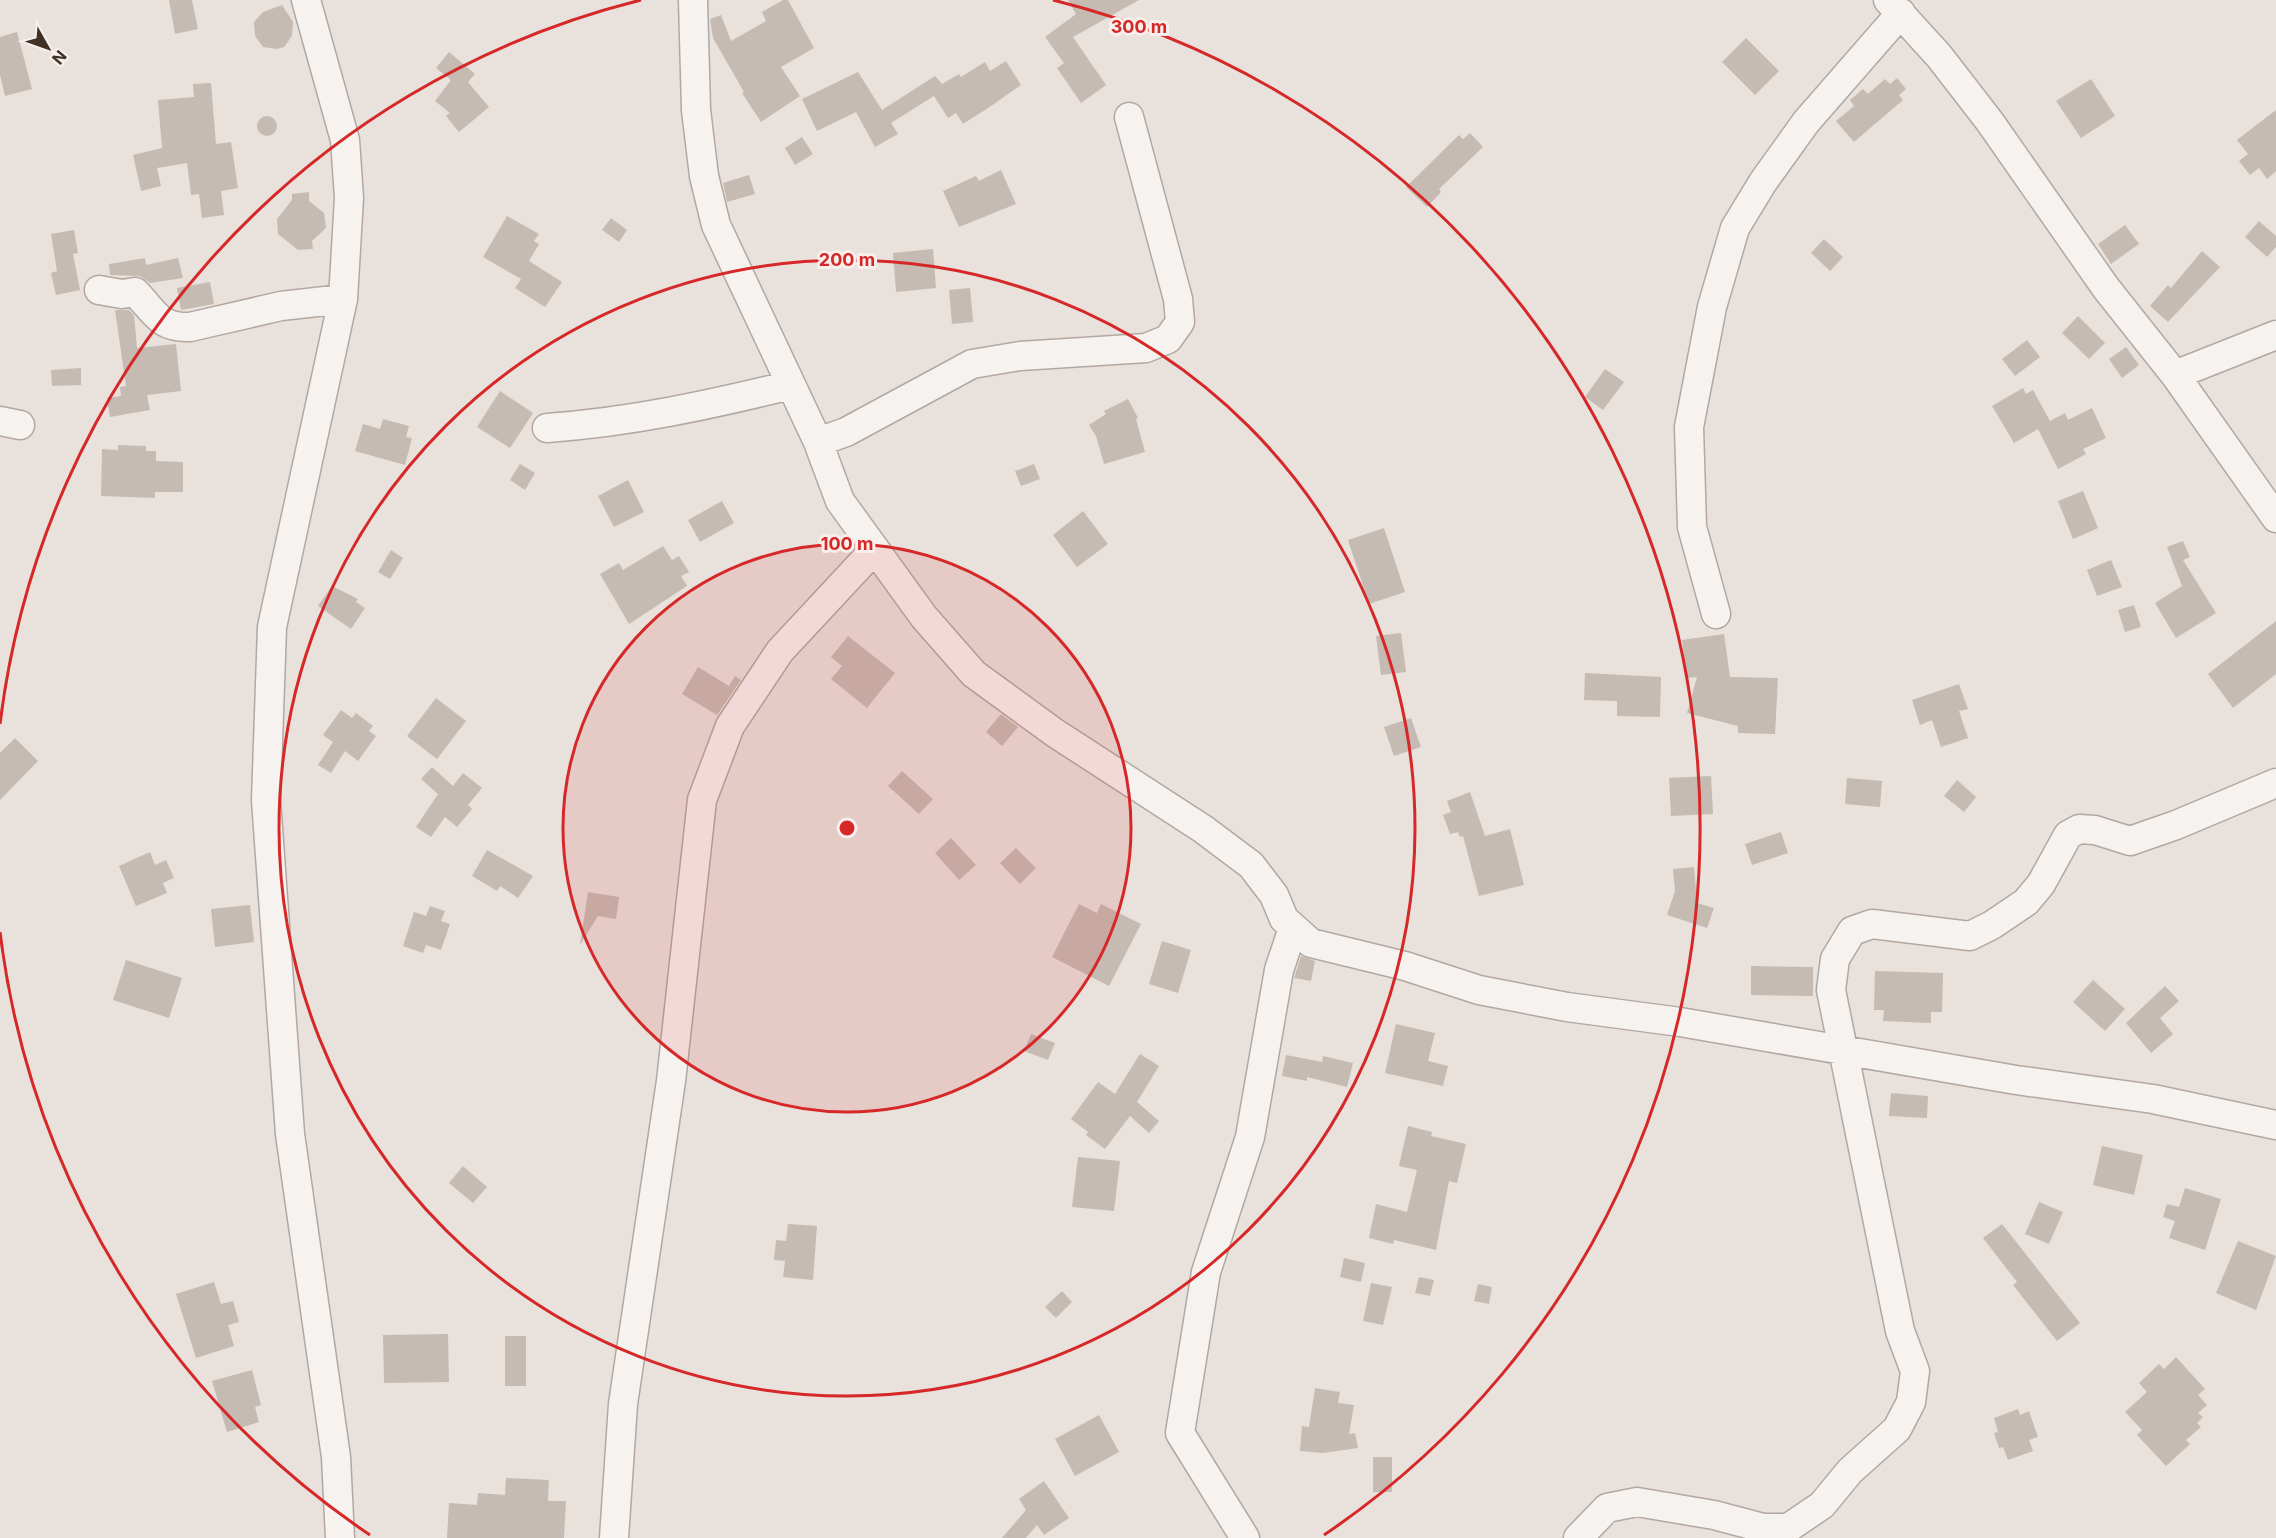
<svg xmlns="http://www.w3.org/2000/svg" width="2276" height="1538" font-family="Inter,sans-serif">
  <rect width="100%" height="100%" fill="#e8e1dc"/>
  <!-- building -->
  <path fill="#c5bbb3" d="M169,0H192L198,29L175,34Z
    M783,0H788L814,48L781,67L800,96L761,122L742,93L744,92L713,38L710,19L721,15L731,41L766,21L762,12Z
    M1068,0H1139L1073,37L1106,85L1081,103L1057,68L1064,63L1045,37L1076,14Z
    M282,5L293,22L292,36L284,47L277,49L263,47L255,36L254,22L263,12Z
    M17,32L32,89L5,96L0,75V37Z
    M1746,38L1779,71L1755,95L1722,62Z
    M449,52L475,74L468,82L489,107L459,132L446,116L450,113L435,101L451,80L436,68Z
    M1006,61L1021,85L991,106L963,124L956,113L948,118L934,96L891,123L898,134L875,147L856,112L817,131L802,99L858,72L882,110L935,76L942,84L959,74L961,77L985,62L990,71Z
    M1897,78L1906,89L1899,95L1903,100L1854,142L1836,121L1854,106L1850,100L1863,89L1868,94L1885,79L1890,84Z
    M2091,79L2115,116L2081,138L2056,101Z
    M211,83L216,144L231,142L238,188L221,191L224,215L202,218L199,194L191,195L187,163L157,168L161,186L141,191L133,155L162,148L158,100L194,97L193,84Z
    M2276,110V171L2267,179L2259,168L2250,175L2239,161L2248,154L2237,140Z
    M257 126a10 10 0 1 1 20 0a10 10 0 1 1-20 0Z
    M1470,133L1483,147L1439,189L1441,192L1427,207L1406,187L1459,135L1463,139Z
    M802,137L813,154L795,165L785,148Z
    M1001,170L1016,204L959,227L943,191L976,176L979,181Z
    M749,175L755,194L727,202L723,183Z
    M309,192V201L324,213L326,228L312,241L313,249L298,250L278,234L277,219L292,200V194Z
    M507,216L539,234L534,241L539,244L529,261L562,282L545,307L515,288L521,279L483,257Z
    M611,218L627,230L619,242L602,230Z
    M2259,221L2276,236V247L2267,257L2245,237Z
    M2125,225L2139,244L2111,264L2098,244Z
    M74,230L78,253L73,254L80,290L56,295L51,273L57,271L51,234Z
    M1824,239L1843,257L1830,271L1811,253Z
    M933,249L936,288L896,292L893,253Z
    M2202,251L2220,267L2168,322L2150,306L2168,285L2171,288Z
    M145,258L146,265L178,258L183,278L150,283L140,276L110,275L109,264Z
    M210,282L214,304L181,310L177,288Z
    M970,288L973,322L952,324L949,290Z
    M115,310H129L134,315L137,348L176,344L181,391L147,395L150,410L110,417L107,398L121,396L120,387L126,386Z
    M2078,316L2105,343L2089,359L2062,333Z
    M2027,340L2040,357L2015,376L2002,359Z
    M2126,347L2139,365L2122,378L2109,359Z
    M81,368V385L52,386L51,370Z
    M1605,369L1624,382L1603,410L1585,397Z
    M2023,388L2026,394L2033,390L2050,421L2065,413L2068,420L2092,408L2106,438L2083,449L2086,454L2058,469L2038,429L2014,443L1992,406Z
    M500,391L533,413L510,448L477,427Z
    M1128,399L1138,418L1136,419L1145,452L1104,464L1096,436L1089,425L1106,414L1104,411Z
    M383,419L409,426L406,437L412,438L405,465L355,451L363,424L380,429Z
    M118,445L146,446V451H156V461L183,462V492H155V498L101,496L102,449L118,450Z
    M520,464L535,473L525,490L510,480Z
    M1034,464L1040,479L1021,486L1015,471Z
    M628,480L644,512L614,527L598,496Z
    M2083,491L2098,528L2073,539L2058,501Z
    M722,501L734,523L700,542L688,520Z
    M1083,511L1108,544L1077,567L1053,535Z
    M1384,528L1405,592L1369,604L1348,540Z
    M2183,541L2190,557L2183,560L2216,613L2176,638L2155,603L2182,586L2167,547Z
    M663,546L672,560L679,556L689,572L681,576L687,586L629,624L600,574L619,563L623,570Z
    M391,550L403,558L390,579L378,572Z
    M2111,560L2122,587L2097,596L2087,570Z
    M332,586L358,599L356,602L365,608L351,629L318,606Z
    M2134,605L2141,627L2125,632L2118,610Z
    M2276,621V674L2233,708L2208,674Z
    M1401,633L1406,672L1381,675L1376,636Z
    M1724,634L1730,677L1778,678L1775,734L1738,733V726L1687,713L1697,677L1687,678L1682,640Z
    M848,636L895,673L867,708L831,679L842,666L831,657Z
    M698,667L729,686L735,676L741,680L717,715L682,694Z
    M1585,673L1661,677L1660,717L1617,716V701L1584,700Z
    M1959,684L1968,709L1959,711L1968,738L1941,747L1932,720L1920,725L1912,700Z
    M436,698L466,721L437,759L407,736Z
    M341,710L352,718L356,713L373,726L369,731L376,736L358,761L345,751L331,773L318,765L333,742L323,735Z
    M1001,714L1018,727L1002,746L986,732Z
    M1411,718L1421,747L1394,756L1384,727Z
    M15,738L38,761L0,800V753Z
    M432,767L453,786L463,773L482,788L468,805L472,809L457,827L445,817L431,837L416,827L438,794L421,779Z
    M902,771L933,799L919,814L888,786Z
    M1711,776L1713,814L1671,816L1669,778Z
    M1847,778L1882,781L1880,807L1845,804Z
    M1957,780L1976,797L1964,812L1944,796Z
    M1470,792L1485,836L1510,829L1524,885L1479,896L1463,836L1460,837L1458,832L1450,834L1443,815L1451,812L1447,801Z
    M1781,832L1788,853L1752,865L1745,844Z
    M951,838L976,865L959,880L935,853Z
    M1016,848L1036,868L1020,884L1000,863Z
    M487,850L533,876L518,898L500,886L497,891L472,876Z
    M150,852L155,865L166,860L174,878L163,883L167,893L136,906L119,866Z
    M1694,867L1697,903L1714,908L1707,928L1667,915L1675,891L1673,869Z
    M588,892L619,897L616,919L598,916L580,945Z
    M1079,904L1097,913L1101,904L1141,924L1109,986L1052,957Z
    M250,905L254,942L215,947L211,909Z
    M430,906L445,911L441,921L450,924L441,950L426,945L423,953L403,946L414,912L426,916Z
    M1162,941L1191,950L1178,993L1149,984Z
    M1301,956L1315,961L1311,981L1294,978Z
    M126,960L182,978L169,1018L113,1000Z
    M1751,966L1813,967V996L1751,995Z
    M1875,971L1943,973L1942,1012H1931V1023L1883,1021L1884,1010H1874Z
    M2093,980L2125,1009L2105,1031L2073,1002Z
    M2165,986L2179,1001L2160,1018L2173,1034L2151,1053L2126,1023Z
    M1396,1024L1435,1033L1428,1061L1448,1066L1443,1086L1385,1073Z
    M1031,1034L1055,1043L1048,1060L1024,1051Z
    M1140,1054L1159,1066L1137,1102L1159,1121L1149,1133L1130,1116L1105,1149L1086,1135L1088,1132L1071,1119L1098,1082L1115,1094Z
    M1286,1055L1322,1062L1323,1056L1353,1063L1347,1087L1307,1077V1081L1282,1076Z
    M1891,1093L1928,1096L1927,1118L1889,1116Z
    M1408,1126L1432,1132L1431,1136L1466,1144L1457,1183L1449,1181L1436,1250L1394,1240L1393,1244L1369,1238L1376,1204L1407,1212L1417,1170L1399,1166Z
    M2102,1146L2143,1155L2134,1195L2093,1185Z
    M1078,1157L1120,1161L1114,1211L1072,1207Z
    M463,1166L487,1187L473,1203L449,1183Z
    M2185,1188L2221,1199L2205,1250L2169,1238L2175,1221L2163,1217L2167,1204L2179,1207Z
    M2039,1202L2063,1212L2049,1244L2025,1234Z
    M788,1224L817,1226L813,1280L783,1277L785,1261L774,1260L776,1240L786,1241Z
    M2002,1224L2080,1323L2057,1341L2013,1285L2017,1282L1983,1238Z
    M2238,1241L2276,1256L2256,1310L2216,1293Z
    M1344,1258L1365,1263L1361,1282L1340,1277Z
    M1419,1277L1434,1280L1430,1296L1415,1293Z
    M214,1282L221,1304L233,1301L239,1322L228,1325L234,1346L196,1358L176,1294Z
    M1371,1283L1392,1287L1383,1325L1363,1321Z
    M1478,1284L1492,1287L1489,1304L1474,1301Z
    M1062,1291L1072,1302L1056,1318L1045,1307Z
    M448,1334L449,1382L384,1383L383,1335Z
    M505,1336H526V1386H505Z
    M2176,1357L2205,1389L2198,1395L2207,1405L2198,1413L2203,1417L2197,1423L2201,1427L2186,1440L2190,1444L2166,1466L2137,1435L2142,1430L2125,1412L2147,1392L2139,1383L2159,1364L2164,1369Z
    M252,1370L261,1405L255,1407L259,1422L227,1432L212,1381Z
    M1315,1388L1340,1392L1338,1403L1354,1405L1349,1434L1355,1433L1358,1448L1323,1453L1300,1451L1302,1426L1309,1427Z
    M2018,1409L2020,1415L2029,1411L2038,1437L2029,1440L2033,1451L2008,1460L2003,1447L1999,1448L1994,1433L1998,1432L1994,1418Z
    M1099,1415L1119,1452L1075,1476L1055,1439Z
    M1373,1457H1392V1492H1373Z
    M506,1478L549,1480L548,1501H566L564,1538H447L449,1503L477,1505L478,1493L505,1495Z
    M1044,1481L1069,1518L1044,1535L1037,1525L1026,1538H1002L1026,1510L1019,1499Z"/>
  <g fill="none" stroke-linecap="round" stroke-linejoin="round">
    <defs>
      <path id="minor" d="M306,0L345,140L349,198L343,299L272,627L266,800L290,1134L336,1457L340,1538
        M693,0L696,110L704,176L716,225L818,442L840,501L924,617L974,674L1055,733L1203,829L1251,865L1274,895L1284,919L1311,943L1405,966L1479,990L1567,1007L1680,1022L2016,1080L2153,1099L2276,1125
        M1888,0L1939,56L1990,122L2106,288L2175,375L2276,518
        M99,290L122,294L135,292C156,313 159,328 190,327L281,306L343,299
        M2175,375L2276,335
        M0,421L20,425
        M547,428C631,422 709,405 791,385
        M818,442L846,432L972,364L1020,356L1146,348L1168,339L1180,322L1178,299L1129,117
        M1716,614L1692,527L1689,427L1712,307L1735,228L1763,182L1806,122L1901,13
        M614,1538L623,1404L671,1081L702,800L730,726L780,651L875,549
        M1245,1538L1180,1433L1206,1272L1250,1137L1279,970L1293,928
        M1578,1538L1607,1508L1637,1502L1714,1515L1763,1528H1788L1822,1505L1850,1471L1897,1429L1911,1402L1915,1371L1900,1331L1831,990L1835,959L1852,931L1872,924L1970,936L1992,925L2026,902L2041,884L2068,835L2079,829L2095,830L2130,841L2176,825L2276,783"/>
    </defs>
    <!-- minor casing -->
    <use href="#minor" stroke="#b2a8a1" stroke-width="31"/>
    <!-- minor -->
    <use href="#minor" stroke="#f6f2ef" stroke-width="28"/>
  </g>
  <!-- distance rings -->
  <circle cx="847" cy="828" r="284" fill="#d62828" fill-opacity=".12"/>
  <g fill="none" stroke="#d62828" stroke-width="3">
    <circle cx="847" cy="828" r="284"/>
    <circle cx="847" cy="828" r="568"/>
    <path d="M370 1535A853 853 0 0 1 0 932M0 724A853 853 0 0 1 641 0M1053 0A853 853 0 0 1 1324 1535"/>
  </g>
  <circle cx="847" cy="828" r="9" fill="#d62828" stroke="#f6efec" stroke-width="3"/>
  <g font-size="18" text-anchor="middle" font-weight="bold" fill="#d62828" stroke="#f6efec" stroke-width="6" stroke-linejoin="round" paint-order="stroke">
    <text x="1139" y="33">300 m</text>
    <text x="847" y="266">200 m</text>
    <text x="847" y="550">100 m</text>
  </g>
  <!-- north arrow -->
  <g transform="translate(48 48) rotate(130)" stroke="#f6efec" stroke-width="4.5" paint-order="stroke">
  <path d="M0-4.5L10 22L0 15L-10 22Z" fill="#403025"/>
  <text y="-9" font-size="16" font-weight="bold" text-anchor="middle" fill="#403025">N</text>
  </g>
</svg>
